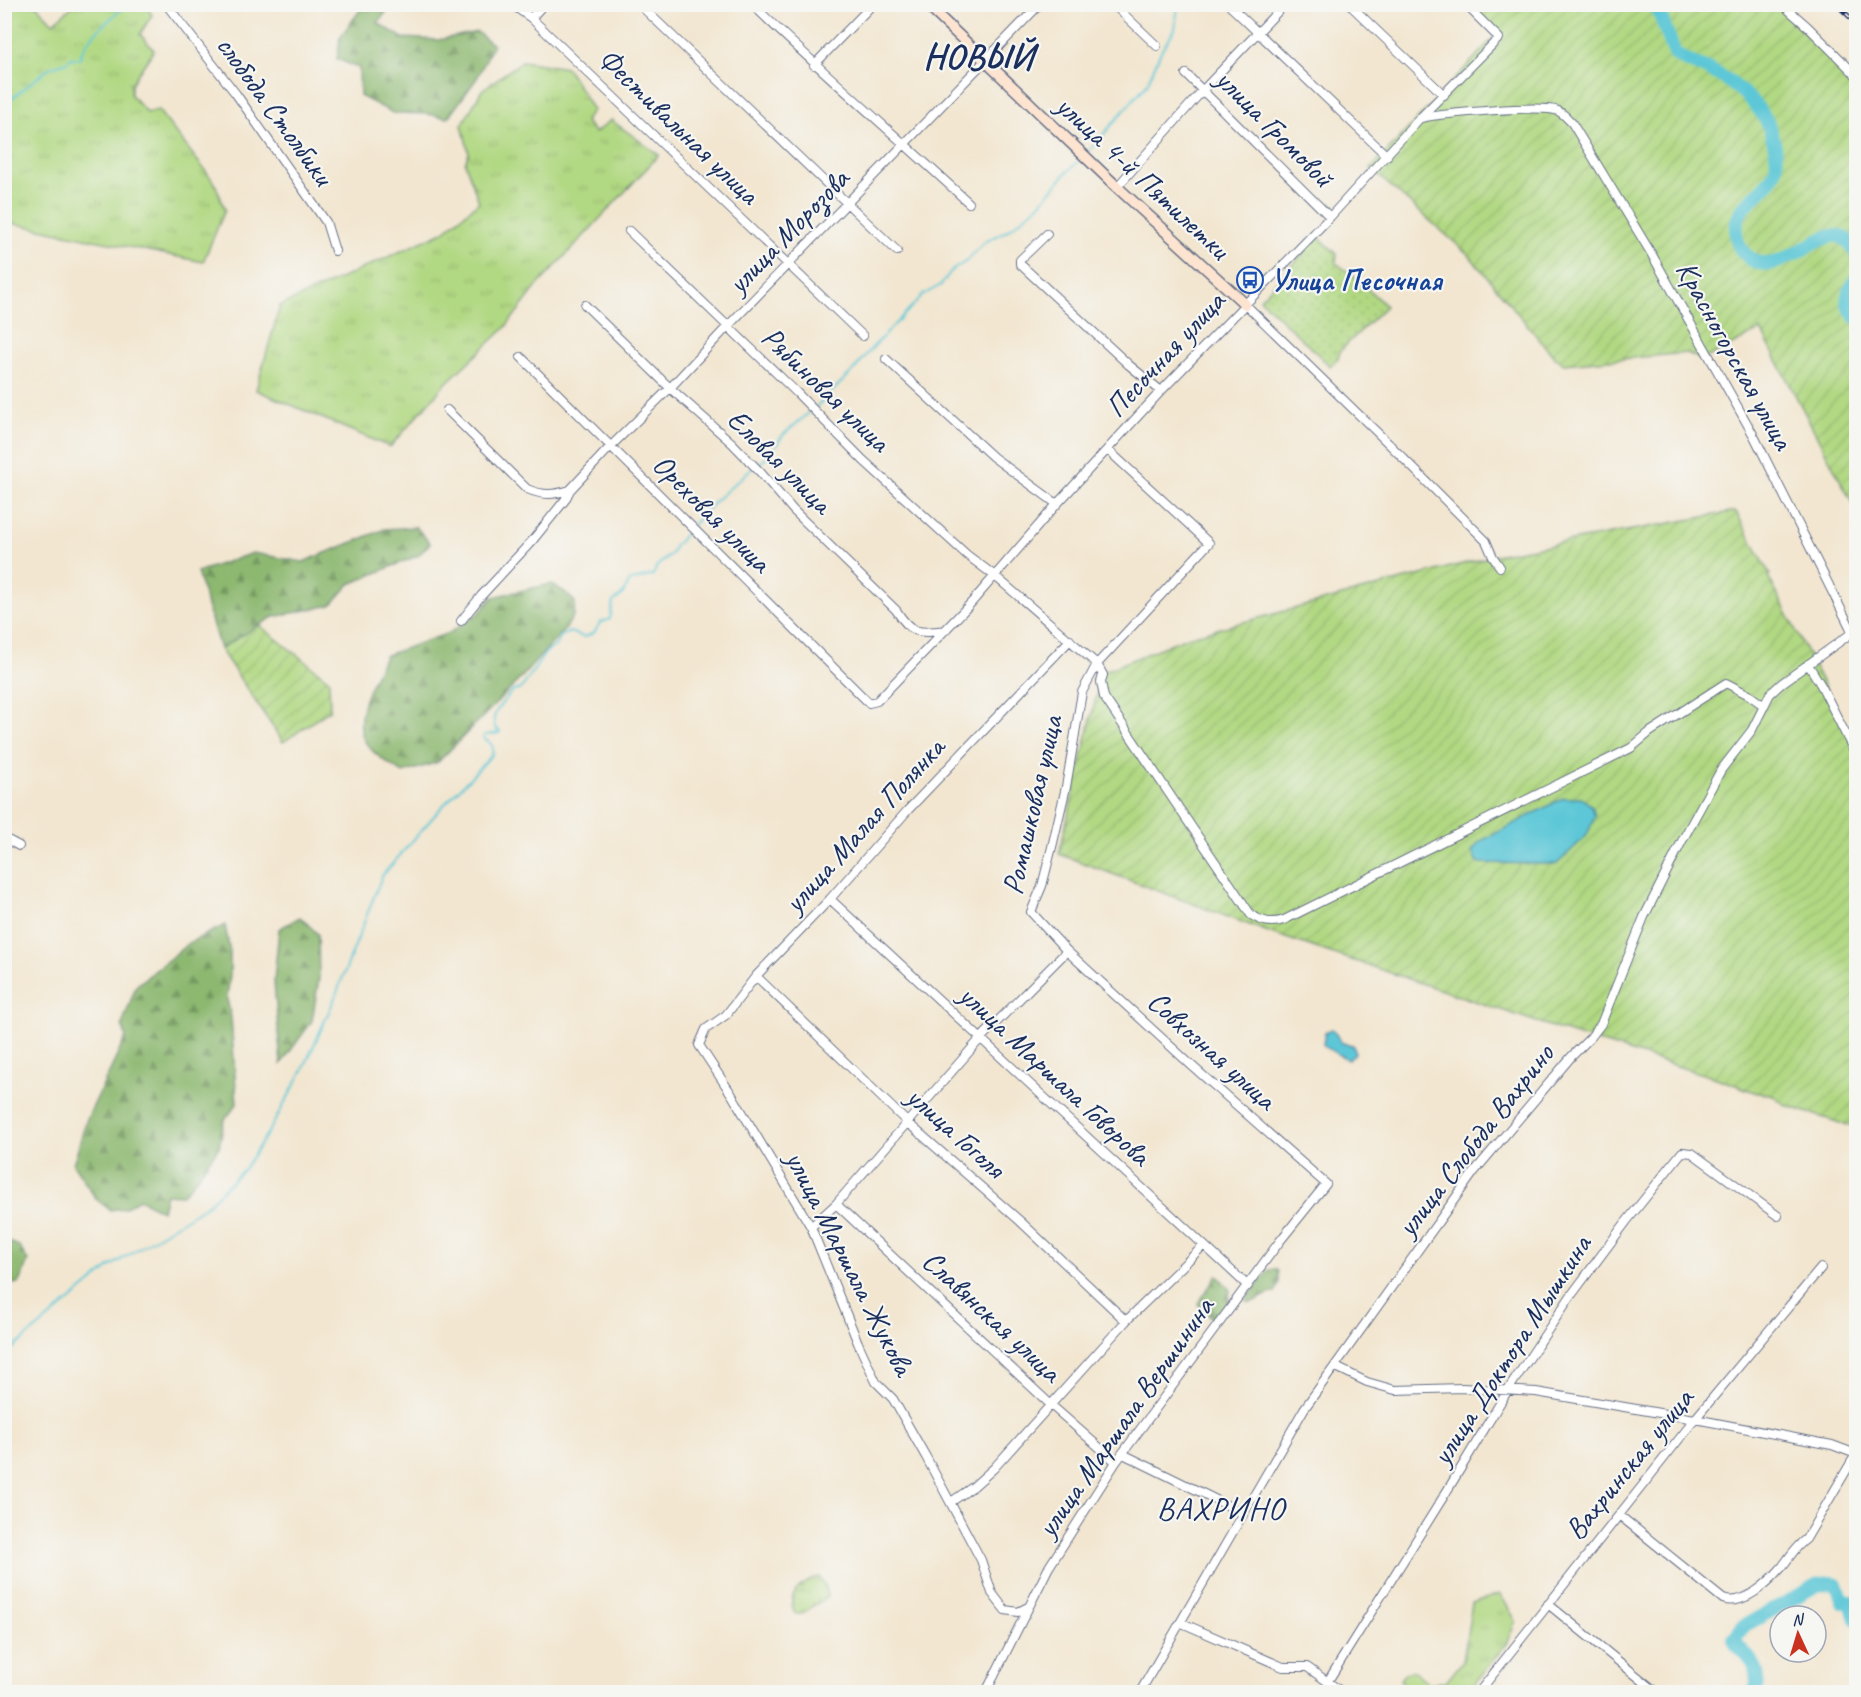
<svg xmlns="http://www.w3.org/2000/svg" width="1861" height="1697" font-family="Caveat,sans-serif">
  <defs>
    <pattern id="grass-tufts" width="24" height="20" patternUnits="userSpaceOnUse" patternTransform="scale(1.5)"><rect width="24" height="20" fill="#b1d882"/><path d="M3 7l-1-3M5 7V3M7 7l1-3M15 17l-1-3M17 17v-4M19 17l1-3" fill="none" stroke="#98ba73"/></pattern>
    <pattern id="forest-firs" width="22" height="20" patternUnits="userSpaceOnUse" patternTransform="scale(1.5)"><rect width="22" height="20" fill="#8cb870"/><path d="M5 1l3.5 6h-7zM16 11l3.5 6h-7z" fill="#72965f"/></pattern>
    <pattern id="wetland-marsh" width="20" height="14" patternUnits="userSpaceOnUse" patternTransform="scale(1.5)"><rect width="20" height="14" fill="#b1d882"/><path d="M1 5h8M5 5V1M11 12h8M15 12V8" fill="none" stroke="#98ba73"/></pattern>
    <pattern id="park-dots" width="8" height="8" patternUnits="userSpaceOnUse" patternTransform="scale(1.5)"><rect width="8" height="8" fill="#b1d882"/><path d="M2 2h.1M6 6h.1" fill="none" stroke="#98ba73" stroke-width="1.8" stroke-linecap="round"/></pattern>
    <pattern id="garden-furrows" width="10" height="10" patternUnits="userSpaceOnUse" patternTransform="scale(1.5)"><rect width="10" height="10" fill="#b1d882"/><path d="M-1 1l2-2M0 10L10 0M9 11l2-2" fill="none" stroke="#98ba73"/></pattern>
  </defs>
  <rect width="100%" height="100%" fill="#f6f6f2"/>
  <filter id="ink" filterUnits="userSpaceOnUse"><feTurbulence type="fractalNoise" baseFrequency=".0167" numOctaves="2"/><feDisplacementMap in="SourceGraphic" scale="12" xChannelSelector="R" yChannelSelector="G"/><feConvolveMatrix kernelMatrix="1 2 1 2 8 2 1 2 1" color-interpolation-filters="sRGB"/></filter>
  <filter id="wash" filterUnits="userSpaceOnUse"><feTurbulence type="fractalNoise" baseFrequency=".008" numOctaves="4" result="noise"/><feDisplacementMap in="SourceGraphic" scale="24" xChannelSelector="R" yChannelSelector="G"/><feGaussianBlur stdDeviation="1.35" result="paint"/><feColorMatrix in="noise" values="0 0 0 0 0 0 0 0 0 0 0 0 0 0 0 0 0 1.4 0 .05"/><feComposite in="paint" operator="in"/></filter>
  <g filter="url(#wash)">
    <rect width="100%" height="100%" fill="#f2e6d0"/>
    <!-- grass -->
    <path fill="url(#grass-tufts)" stroke="#668470" stroke-width="1.5" d="M100,5H146L152,15L140,34L154,50L131,84V95L147,113L158,110L215,183L225,210L203,262L5,222V5H36L53,23L74,5H95L98,7Z
      M522,61L567,68L593,110L585,121L595,133L611,120L659,155L538,285L505,328L446,383L390,447L256,390L280,306L443,232L479,202L465,163L469,153L462,125L482,90Z
      M1500,1594L1516,1621L1506,1644L1468,1692H1413L1400,1680L1405,1673L1413,1671L1428,1683L1446,1682L1463,1661L1472,1603Z"/>
    <!-- forest -->
    <path fill="url(#forest-firs)" stroke="#547467" stroke-width="1.5" d="M364,5H391L378,23L403,38L438,40L477,32L493,45L477,78L448,118L428,114L393,113L360,96L359,68L337,59L340,37Z
      M416,527L430,543L419,555L350,584L331,605L273,617L220,649L197,572L253,553L303,562L385,529Z
      M551,584L565,592L575,602L574,614L566,628L518,681L438,762L403,773C391,765 374,755 366,743C350,719 374,677 386,655L449,633L479,613L493,597Z
      M300,917L318,934L319,978L312,1021L281,1064L274,981L279,929Z
      M225,925L230,953V974L227,999L231,1017L237,1104L224,1121L219,1147L192,1184L182,1195L166,1194L162,1211L139,1199L125,1208L110,1210L96,1199L73,1164L87,1119L126,1037L122,1025L136,986L189,943Z
      M5,1240L19,1246L28,1261L19,1283L11,1284L5,1288Z
      M1274,1269L1278,1271L1279,1283L1275,1293C1263,1293 1258,1303 1247,1302V1298L1267,1272Z
      M1217,1275L1230,1290L1228,1307L1214,1321L1198,1304Z"/>
    <!-- wetland -->
    <path fill="url(#wetland-marsh)" stroke="#668470" stroke-width="1.5" d="M819,1577L826,1587L828,1596L801,1614H795C785,1593 802,1583 819,1577Z"/>
    <!-- park -->
    <path fill="url(#park-dots)" stroke="#668470" stroke-width="1.5" d="M1319,237L1337,254L1336,263L1355,277L1386,306L1340,351L1338,359L1330,366L1260,299Z"/>
    <!-- garden -->
    <path fill="url(#garden-furrows)" stroke="#668470" stroke-width="1.5" d="M1467,5H1775L1856,83V510L1761,330L1702,360L1687,353L1564,364L1555,358L1468,254L1371,169L1497,34Z
      M1731,512H1736L1770,574L1768,576L1856,748V1128L1787,1106L1771,1094L1757,1093L1722,1080L1573,1034L1274,934L1059,854L1102,672L1187,637L1500,554Z
      M259,625L329,680L330,710L283,742L220,649Z"/>
    <!-- water -->
    <path fill="#5dc7d7" stroke="#3c7b9a" stroke-width="1.5" d="M1563,798H1581L1592,806L1595,816L1587,835L1557,864L1477,863L1472,852L1479,842Z
      M1332,1029L1342,1043L1353,1045L1355,1053L1348,1060L1327,1048L1323,1044L1325,1033Z"/>
    <g fill="none" stroke-linecap="round" stroke-linejoin="round">
      <!-- stream -->
      <path stroke="#5dc7d7" stroke-width="2" d="M4,105L49,68L67,62L71,58L80,59C81,40 114,17 127,4
        M1090,150L1147,84L1162,49L1175,29L1178,4
        M816,407L854,370L873,347L923,295L941,285L951,271L965,262L985,242L1010,229L1039,205L1066,173L1079,161
        M757,465L769,456L783,435L811,411
        M693,525L712,504L752,468
        M4,1356L111,1266L206,1206L245,1168L272,1126L303,1070L334,1000L382,876L440,809L492,755C495,746 491,743 483,738L485,735L499,733L500,731L496,729C488,713 504,703 512,691L519,690L523,686L546,652L555,646L561,636L570,632L584,637L594,633L600,623L610,619L613,602L622,595L630,581L653,575L657,566L672,553L674,547L690,529"/>
      <!-- river -->
      <path stroke="#5dc7d7" stroke-width="14" d="M1656,4L1675,54C1686,63 1700,65 1712,71C1730,81 1749,96 1761,112C1770,122 1779,155 1776,168C1769,194 1735,200 1736,232C1736,240 1738,247 1744,253C1781,295 1833,197 1856,254
        M1856,279C1847,295 1842,302 1856,317
        M1754,1692C1765,1671 1750,1659 1736,1644L1734,1639L1744,1626L1817,1585L1831,1583L1837,1584L1843,1602H1851L1856,1619"/>
    </g>
  </g>
  <g filter="url(#ink)">
    <g fill="none" stroke-linecap="round" stroke-linejoin="round">
      <defs>
        <path id="street" d="M166,4L236,94L326,222L335,251
          M511,4L531,18L863,336
          M639,4L897,251
          M752,4C822,73 897,136 969,203
          M1113,4L1157,46
          M1228,4L1387,156
          M1349,4L1444,95
          M1782,4L1808,27L1856,75
          M531,18L544,4
          M814,65L873,4
          M1186,74L1330,217
          M1421,118C1441,114 1544,104 1558,111C1563,113 1568,119 1572,123L1651,253L1754,436L1853,633
          M1117,187L1203,90L1285,4
          M629,231L796,392L863,460L967,555L995,576L1097,664L1103,675L1101,682L1104,697L1251,915C1263,922 1271,924 1284,920L1631,748L1650,732L1726,683L1749,695L1763,705
          M1047,234L1020,260V264L1129,365L1161,391
          M1245,304L1389,444L1486,541L1493,557L1500,567
          M585,305L670,388L732,443L761,473L793,510L896,610C911,634 918,634 946,630
          M521,357L869,703L877,701L972,602L1057,504L1161,391L1330,217L1420,118L1499,38L1465,4
          M886,359L993,457L1057,504
          M447,410L527,489C544,496 553,495 570,490
          M461,621L481,596L532,541L565,500L570,490L610,447L670,388L727,327L1040,4
          M1808,664L1822,687L1856,755
          M4,838L19,846
          M830,899L1248,1286
          M756,976L908,1123L1020,1221L1126,1321
          M836,1204L1051,1405L1116,1462
          M811,1227L836,1204L981,1038L1067,951
          M1336,1367L1367,1382L1395,1390L1462,1388L1536,1392L1695,1419L1832,1445L1856,1454L1806,1539C1795,1547 1790,1557 1782,1567C1769,1582 1743,1607 1723,1599L1619,1515
          M1123,1454L1243,1513
          M951,1502L974,1486L994,1468L1126,1321L1203,1246
          M1548,1604L1654,1690
          M1028,1607L1018,1612L1005,1610L992,1593L981,1560L926,1457L893,1399L876,1382L858,1343L811,1227L732,1095L699,1045L706,1029L726,1015L756,976L830,899L907,811L1070,640
          M1182,1623L1283,1667H1307L1342,1692
          M1328,1681L1447,1491L1508,1390L1570,1297L1626,1222L1682,1152L1692,1153L1778,1216
          M986,1692L1049,1567L1116,1462L1280,1241L1326,1184L1191,1065L1067,951L1031,912L1042,886L1052,847L1066,787L1082,692L1097,664L1209,543L1108,450
          M1140,1692L1304,1409L1474,1172L1571,1057L1591,1037L1601,1024L1644,917L1682,841L1721,770L1752,730L1770,694L1782,683L1856,630
          M1479,1692L1695,1419L1821,1268"/>
        <path id="secondary" d="M926,4L1117,187L1245,304"/>
      </defs>
      <!-- street casing -->
      <use href="#street" stroke="#666f86" stroke-width="10"/>
      <!-- secondary casing -->
      <use href="#secondary" stroke="#666f86" stroke-width="13"/>
      <!-- street -->
      <use href="#street" stroke="#fff" stroke-width="8"/>
      <!-- secondary -->
      <use href="#secondary" stroke="#fde4d1" stroke-width="10"/>
      <defs>
        <path id="rail" d="M1836,4L1856,23"/>
      </defs>
      <!-- rail casing -->
      <use href="#rail" stroke="#1b2f5e" stroke-width="4.5"/>
      <!-- rail -->
      <use href="#rail" stroke="#f6f6f2" stroke-width="2" stroke-dasharray="7" stroke-linecap="butt"/>
    </g>
  </g>
  <!-- icons -->
  <defs>
    <symbol id="bus-ring" viewBox="-11 -11 22 22"><circle r="9.5" fill="#f6f6f2" stroke="#1a4fb4" stroke-width="1.5"/><path d="M-5-6H5V4H4V6H2V4H-2V6H-4V4H-5ZM-3.5-4V0h7V-4ZM-3.5 1.2v1.5H-2V1.2ZM2 1.2v1.5H3.5V1.2Z" fill="#1a4fb4"/></symbol>
  </defs>
  <g fill-rule="evenodd">
    <use href="#bus-ring" x="1235" y="265" width="30" height="30"/>
  </g>
  <g text-anchor="middle" stroke-width="4.5" stroke-linejoin="round" paint-order="stroke">
    <!-- street labels -->
    <g font-size="30" fill="#1b2f5e" stroke="#f6f6f2">
      <text transform="translate(275 110) rotate(54)" y="10">слобода Столбики</text>
      <text transform="translate(679 126) rotate(44)" y="10">Фестивальная улица</text>
      <text transform="translate(1275 128) rotate(45)" y="10">улица Громовой</text>
      <text transform="translate(1143 177) rotate(43)" y="10">улица 4-й Пятилетки</text>
      <text transform="translate(788 231) rotate(-46)" y="10">улица Морозова</text>
      <text transform="translate(1165 354) rotate(-47)" y="10">Песочная улица</text>
      <text transform="translate(1735 355) rotate(61)" y="10">Красногорская улица</text>
      <text transform="translate(826 389) rotate(44)" y="10">Рябиновая улица</text>
      <text transform="translate(780 461) rotate(45)" y="10">Еловая улица</text>
      <text transform="translate(712 513) rotate(45)" y="10">Ореховая улица</text>
      <text transform="translate(1032 805) rotate(-77)" y="10">Ромашковая улица</text>
      <text transform="translate(864 825) rotate(-48)" y="10">улица Малая Полянка</text>
      <text transform="translate(1212 1050) rotate(42)" y="10">Совхозная улица</text>
      <text transform="translate(1055 1075) rotate(43)" y="10">улица Маршала Говорова</text>
      <text transform="translate(956 1132) rotate(42)" y="10">улица Гоголя</text>
      <text transform="translate(1475 1140) rotate(-52)" y="10">улица Слобода Вахрино</text>
      <text transform="translate(850 1263) rotate(63)" y="10">улица Маршала Жукова</text>
      <text transform="translate(992 1316) rotate(43)" y="10">Славянская улица</text>
      <text transform="translate(1511 1350) rotate(-57)" y="10">улица Доктора Мышкина</text>
      <text transform="translate(1125 1417) rotate(-55)" y="10">улица Маршала Вершинина</text>
      <text transform="translate(1629 1464) rotate(-51)" y="10">Вахринская улица</text>
    </g>
    <!-- transit labels -->
    <g font-size="30" font-weight="bold" fill="#164399" stroke="#f6f6f2" text-anchor="start">
      <text x="1270" y="290">Улица Песочная</text>
    </g>
    <!-- neighbourhood labels -->
    <g font-size="32" letter-spacing="1.5" fill="#1b2f5e" stroke="#f6f6f2">
      <text x="1221" y="1519">ВАХРИНО</text>
    </g>
    <!-- district labels -->
    <g font-size="36" font-weight="bold" letter-spacing="1.5" fill="#1b2f5e" stroke="#f6f6f2">
      <text x="979" y="68">НОВЫЙ</text>
    </g>
  </g>
  <!-- margin -->
  <rect width="1861" height="1697" fill="none" stroke="#f6f6f2" stroke-width="24"/>
  <!-- north arrow -->
  <g transform="translate(1798 1634) rotate(356)"><circle r="28" fill="#f6f6f2" stroke="#9ea6b7" stroke-width="1.5"/>
  <path d="M0-4.5L10 22L0 15L-10 22Z" fill="#c8321e"/>
  <text y="-9" font-size="16" font-weight="bold" text-anchor="middle" fill="#1b2f5e">N</text>
  </g>
</svg>
